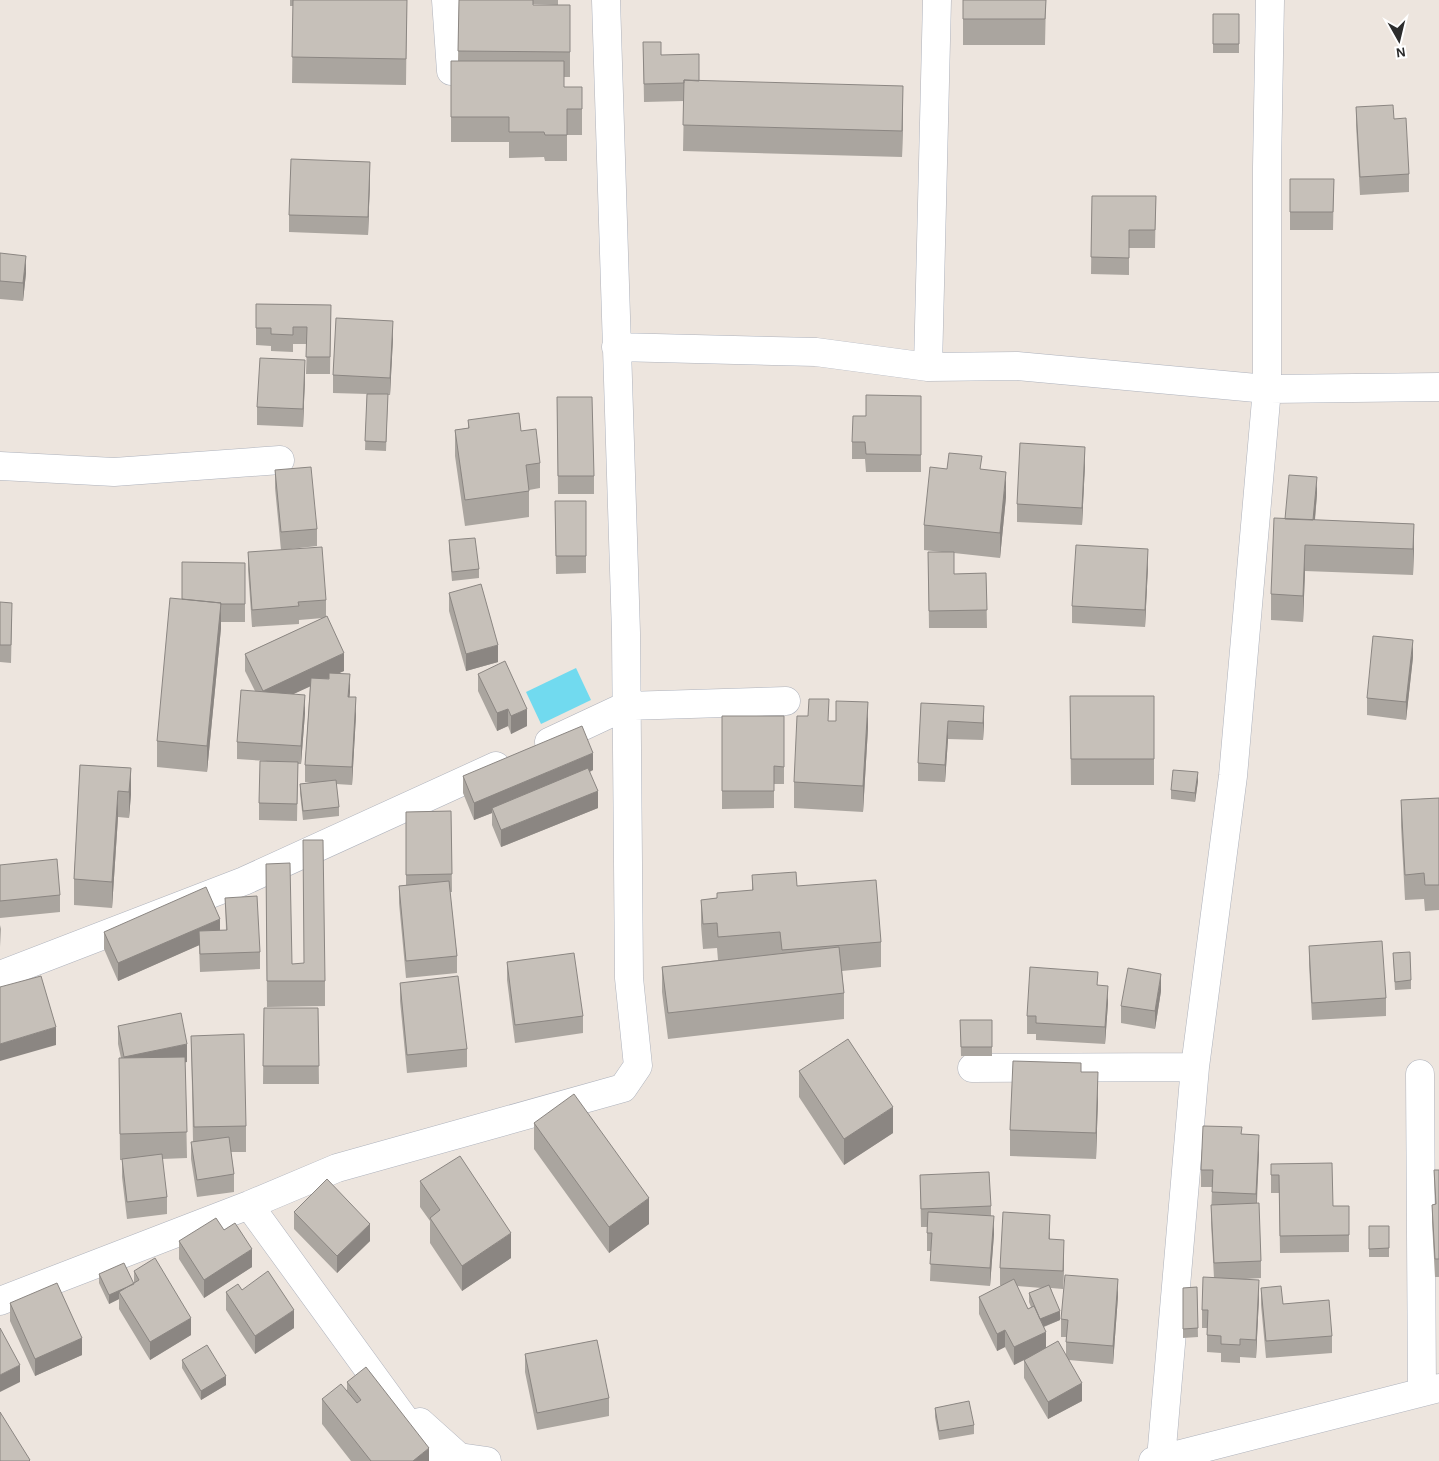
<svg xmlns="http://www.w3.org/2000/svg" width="1439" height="1461" font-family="'Alegreya Sans',sans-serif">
  <rect width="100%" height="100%" fill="#ede5de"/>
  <!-- water -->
  <path fill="#71daef" d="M576,668L591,700L541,724L526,692Z"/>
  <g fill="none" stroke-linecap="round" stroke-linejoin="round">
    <defs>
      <path id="minor" d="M446,0L451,71
        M616,347L816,352L928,367L1017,366L1267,389L1439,387
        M928,367L937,0
        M0,466L114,472L280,460
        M549,742L626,706L786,701
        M0,975L244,881L496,766
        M972,1068L1195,1067
        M1420,1074L1422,1392
        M249,1205L435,1461
        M0,1301L249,1205L337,1168L623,1088L638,1066L629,978L626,633L606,0
        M420,1422L459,1457L487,1461
        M1161,1459L1195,1067L1233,776L1267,389V167L1270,0
        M1153,1461L1439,1388"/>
    </defs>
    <!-- minor casing -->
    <use href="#minor" stroke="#aeb2bc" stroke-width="29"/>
    <!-- minor -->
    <use href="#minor" stroke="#fff" stroke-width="28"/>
  </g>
  <!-- wall -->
  <path fill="#aaa59f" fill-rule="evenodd" d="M290,0H407L406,85L292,83L293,6H290Z
    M459,0H558V5L533,4V5H570V77H564V87H582V135H567V161H545L544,157L509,158V142H451V61H458Z
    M963,0H1046L1045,45H963Z
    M1213,14H1239V53H1213Z
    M643,42L699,81L903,111L902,157L683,151L684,101L644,102Z
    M1356,107L1394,119L1409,174V192L1360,195L1356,125Z
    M370,179L368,235L289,232V215Z
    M1290,179H1334L1333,230H1290Z
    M1092,196H1156L1155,248H1129V275L1091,274Z
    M0,253L26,273L23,301L0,299Z
    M256,304L331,305L330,374H306L307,344H293V352L271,351V346L256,345Z
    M393,338L390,395H388L386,451L365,450L367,394L333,393V375Z
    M305,377L303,427L257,425V407Z
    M921,396V472H866L865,459H852V442L866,416Z
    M557,397L594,476V494H558Z
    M468,420L521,431L540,463V488L529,490V517L465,526L455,456V430L468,428Z
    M1085,464L1082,525L1017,522V504Z
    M947,469H982L1006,497L1000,558L954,553V574L986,573L987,628H929L928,552H942L924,550V525Z
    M275,470L317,529V546L281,550L275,488Z
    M1317,494L1315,520L1414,524L1413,575L1305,571L1303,622L1271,620V594L1285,519Z
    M555,501H586V573L556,574Z
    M449,540L479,569V578L452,581L449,549Z
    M248,552L326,600V616L344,671L338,673L350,692L349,697L356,715L352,785L336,784L339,807V816L303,820L300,793V784L313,783L305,782V765L310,686L293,694L305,713L301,764H298L297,821L259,820V803L267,761L237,759V742L255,691L245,671V654L323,618L299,620V624L252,627L248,570Z
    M245,563V622H221V628L207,772L157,767V741L182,599Z
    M1148,566L1145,627L1072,623V606Z
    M449,593L498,662L466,671L449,611Z
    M0,602L12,620L11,663L0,662Z
    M1413,657L1406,720L1367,715V698Z
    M478,674L527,726L511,734L508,726L497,731L478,691Z
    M1070,696H1154V785H1071Z
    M921,703L984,723L983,740L948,739L945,782L918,781V763Z
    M722,716H784V784H774V808L722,809Z
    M829,721H836L868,728L863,812L794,808V782Z
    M80,765L131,768V794L129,818L118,817L112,908L74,905V879Z
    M593,770L590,772L598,808L501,847L492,825V813L474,820L463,793V776Z
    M1198,781L1195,802L1171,799V790Z
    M1439,798V910L1425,911L1424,899L1405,900L1401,826V800Z
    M451,811L452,892H450L457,956V973L406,978L399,903V886L406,885V812Z
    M266,864L292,964L325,981V1006L267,1007Z
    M0,865L60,895V912L0,918Z
    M752,875L797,886L881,942V967L842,971L844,993V1019L668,1039L662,992V967L718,960L717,948L703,949L701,925V900L717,898L752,890Z
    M225,898L260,952V969L200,972L199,945L118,981L104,949V932L226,930Z
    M0,925L1,929L0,947Z
    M1309,946L1386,998V1016L1312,1020L1309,964Z
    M1393,953L1411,980V989L1395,990Z
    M507,962L583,1016V1033L515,1043L507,980Z
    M400,983L467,1049V1067L407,1073L400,1001Z
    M1098,985L1108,1003L1105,1044L1036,1040V1034H1027V1016Z
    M1161,991L1155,1029L1121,1023V1006Z
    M264,1008H318L319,1084H263Z
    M960,1020H992V1056H961Z
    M118,1026L187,1062H185L187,1158L162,1159L167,1197V1214L127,1219L122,1177V1160H120L119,1058H121L118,1044Z
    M191,1036L246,1126V1152H231L234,1174V1192L197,1197L191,1159V1142H193Z
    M799,1071L893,1133L844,1165L799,1097Z
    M1081,1072L1098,1098L1096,1159L1010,1156V1130Z
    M534,1123L649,1224L609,1253L534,1149Z
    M1242,1134L1259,1152L1257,1203L1261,1261V1278L1246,1279L1259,1297L1256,1358L1240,1357V1363L1221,1362V1353L1207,1352V1328H1202V1310L1214,1278L1211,1223L1212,1187H1201V1170Z
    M1271,1164L1333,1206H1349V1252L1280,1253L1279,1193H1271Z
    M1434,1170H1439V1277H1435L1432,1222V1205L1435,1204Z
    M920,1175L991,1206V1216L994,1234L990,1286L930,1281L931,1251H927V1227H921Z
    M420,1181L511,1258L462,1291L430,1243V1221L420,1207Z
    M294,1212L370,1241L337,1273L294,1229Z
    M1369,1226H1389V1257H1369Z
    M224,1230L252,1267L204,1298L179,1259V1241Z
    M1050,1232V1239L1064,1257L1063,1289L1051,1288L1060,1320L1044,1327L1046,1348L1066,1355V1337H1061V1319L1118,1296L1113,1364L1069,1360L1082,1401L1048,1419L1024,1378V1360L1031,1356L1014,1365L1005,1347L997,1351L979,1314V1297L1001,1286L1000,1285V1268ZM1017,1286L1042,1288L1029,1293V1302L1031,1307L1028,1309Z
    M134,1271L191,1335L150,1360L119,1309V1299L109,1304L99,1283V1274L134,1283Z
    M1197,1287L1198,1337L1183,1338V1288Z
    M1261,1288L1283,1304L1332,1336V1353L1266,1358L1261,1305Z
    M242,1290L294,1328L255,1354L226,1310V1292Z
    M10,1303L82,1355L35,1376L10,1321Z
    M525,1354L609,1398V1416L537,1430L525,1372Z
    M182,1360L226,1385L201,1400L182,1368Z
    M347,1382L429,1461H351L322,1424V1399L347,1391Z
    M935,1408L974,1425V1434L939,1440L935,1417Z"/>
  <!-- shaded-wall -->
  <path fill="#8b8682" d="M903,86V111L902,157V131Z
    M370,162V179L368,235V217Z
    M26,256V273L23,301V283Z
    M393,321V338L390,395V378Z
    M305,360V377L303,427V409Z
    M1085,447V464L1082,525V508Z
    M1006,472V497L1000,558V533Z
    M1317,477V494L1313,540V523Z
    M1414,524V550L1413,575V549Z
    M1305,545V571L1303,622V596Z
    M1148,549V566L1145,627V610Z
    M221,603V628L207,772V746Z
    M1413,640V657L1406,720V702Z
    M498,645V662L466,671V654Z
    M344,653V671L263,708V691Z
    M350,674V692L348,714V697Z
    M305,695V713L301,764V746Z
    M356,697V715L352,785V767Z
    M868,702V728L863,812V786Z
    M984,706V723L983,740V723Z
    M508,709V726L497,731V713Z
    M527,709V726L511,734V716Z
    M948,721V739L945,782V765Z
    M593,753V770L494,812L492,808V813L474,820V803Z
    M131,768V794L129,818V792Z
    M1198,772V781L1195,802V793Z
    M118,791V817L112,908V882Z
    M598,791V808L501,847V830Z
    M220,919V936L118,981V963Z
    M1161,974V991L1155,1029V1011Z
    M1108,986V1003L1105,1044V1027Z
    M56,1027V1045L0,1061V1044Z
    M187,1044V1062L124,1075V1057Z
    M1098,1072V1098L1096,1159V1133Z
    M893,1107V1133L844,1165V1139Z
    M1259,1135V1152L1256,1211V1194Z
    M649,1198V1224L609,1253V1227Z
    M994,1216V1234L990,1286V1268Z
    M370,1224V1241L337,1273V1256Z
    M511,1233V1258L462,1291V1266Z
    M1064,1240V1257L1063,1289V1271Z
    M252,1249V1267L204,1298V1280Z
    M1118,1279V1296L1113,1364V1346Z
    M1259,1280V1297L1256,1358V1340Z
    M134,1284L119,1292V1299L109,1304V1295Z
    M294,1310V1328L255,1354V1336Z
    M1060,1311V1320L1040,1328V1319Z
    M191,1318V1335L150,1360V1342Z
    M1005,1330V1347L997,1351V1334Z
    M1046,1332V1349L1014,1365V1347Z
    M82,1338V1355L35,1376V1359Z
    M20,1365V1382L0,1392V1375Z
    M226,1376V1385L201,1400V1391Z
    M1082,1383V1401L1048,1419V1402Z
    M429,1448V1461H413Z"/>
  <!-- building -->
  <path fill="#c6c0b9" stroke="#8b8682" d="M293,0H407L406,59L292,57Z
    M459,0H533V5H570V52L458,51Z
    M963,0H1046L1045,19H963Z
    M1213,14H1239V44H1213Z
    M643,42H661V55L699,54V81L684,80V83L644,84Z
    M451,61H564V87H582V109H567V135H545L544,132H509V117H451Z
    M684,80L903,86L902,131L683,125Z
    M1393,105L1394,119L1406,118L1409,174L1360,177L1356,107Z
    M291,159L370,162L368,217L289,215Z
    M1290,179H1334L1333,212H1290Z
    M1092,196H1156L1155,230H1129V258L1091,257Z
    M0,253L26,256L23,283L0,281Z
    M256,304L331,305L330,357H306L307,327H293V335L271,334V328H256Z
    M336,318L393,321L390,378L333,375Z
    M260,358L305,360L303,409L257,407Z
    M367,394H388L386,442L365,441Z
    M866,395L921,396V455L866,454L865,442H852L853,416H866Z
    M557,397H592L594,476H558Z
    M519,413L521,431L536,429L540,463L526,465L529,491L465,500L455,430L469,428L468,420Z
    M1020,443L1085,447L1082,508L1017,504Z
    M949,453L982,456L980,469L1006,472L1000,533L924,525L930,467L947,469Z
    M311,467L317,529L281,532L275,470Z
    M1289,475L1317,477L1313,520L1285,519Z
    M555,501H586V556H556Z
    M1274,518L1414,524L1413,549L1305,545L1303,596L1271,594Z
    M475,538L479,569L452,572L449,540Z
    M1076,545L1148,549L1145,610L1072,606Z
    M322,547L326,600L298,602L299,606L252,610L248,552Z
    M928,552H954V574L986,573L987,610L929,611Z
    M182,562L245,563V604H220L221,603L182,599Z
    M481,584L498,645L466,654L449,593Z
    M170,598L221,603L207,746L157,741Z
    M0,602L12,603L11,645H0Z
    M327,616L344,653L263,691L245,654Z
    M1373,636L1413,640L1406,702L1367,698Z
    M505,661L527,709L511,716L508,709L497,713L478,674Z
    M329,673L350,674L348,697H356L352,767L305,765L311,678L329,679Z
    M241,690L305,695L301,746L237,742Z
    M1070,696H1154V759H1071Z
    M809,699H829L828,721H836V701L868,702L863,786L794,782L797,716H808Z
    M921,703L984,706L983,723L948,721L945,765L918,763Z
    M722,716H784V767L774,766V791H722Z
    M582,726L593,753L474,803L463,776Z
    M260,761L298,762L297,804L259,803Z
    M80,765L131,768L129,792L118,791L112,882L74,879Z
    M588,768L598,791L501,830L492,808Z
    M1173,770L1198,772L1195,793L1171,790Z
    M336,780L339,807L303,811L300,784Z
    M1439,798V885H1425L1424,873L1405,875L1401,800Z
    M451,811L452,874L406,875V812Z
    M303,840H323L325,981H267L266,864L290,863L292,964L304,963Z
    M57,859L60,895L0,901V865Z
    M796,872L797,886L876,880L881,942L782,950L780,932L718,937L717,923L703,924L701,900L717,898V893L753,890L752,875Z
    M449,881L457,956L406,961L399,886Z
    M206,887L220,919L118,963L104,932Z
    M257,896L260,952L200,954L199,931L227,930L225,898Z
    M1382,941L1386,998L1312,1003L1309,946Z
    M839,947L844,993L668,1013L662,967Z
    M1410,952L1411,980L1395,982L1393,953Z
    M574,953L583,1016L515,1025L507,962Z
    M1030,967L1098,972L1097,985L1108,986L1105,1027L1036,1023V1016H1027Z
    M1128,968L1161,974L1155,1011L1121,1006Z
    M41,976L56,1027L0,1044V987Z
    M458,976L467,1049L407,1055L400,983Z
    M264,1008H318L319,1066H263Z
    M181,1013L187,1044L124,1057L118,1026Z
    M960,1020H992V1047H961Z
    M244,1034L246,1126L194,1127L191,1036Z
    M848,1039L893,1107L844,1139L799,1071Z
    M185,1057L187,1132L120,1134L119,1058Z
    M1013,1061L1081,1063V1072H1098L1096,1133L1010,1130Z
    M574,1094L649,1198L609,1227L534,1123Z
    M1203,1126L1242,1127L1241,1134L1259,1135L1256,1194L1212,1192L1213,1170H1201Z
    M229,1137L234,1174L197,1180L191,1142Z
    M162,1154L167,1197L127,1202L122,1159Z
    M460,1156L511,1233L462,1266L430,1218L440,1210L420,1181Z
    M1332,1163L1333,1206H1349V1235L1280,1236L1279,1175H1271V1164Z
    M1434,1170H1439V1259H1435L1432,1205L1436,1204Z
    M989,1172L991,1206L921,1209L920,1175Z
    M327,1179L370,1224L337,1256L294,1212Z
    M1259,1203L1261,1261L1214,1263L1211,1205Z
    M928,1212L994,1216L990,1268L930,1264L932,1233H927Z
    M1003,1212L1050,1215L1049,1239L1064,1240L1063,1271L1000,1268Z
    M216,1218L224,1230L235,1223L252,1249L204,1280L179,1241Z
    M1369,1226H1389V1248L1369,1249Z
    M155,1258L191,1318L150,1342L119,1292L139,1280L134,1271Z
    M124,1263L134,1284L109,1295L99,1274Z
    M268,1271L294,1310L255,1336L226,1292L238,1284L242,1290Z
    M1065,1275L1118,1279L1113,1346L1066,1342L1068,1320L1061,1319Z
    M1203,1277L1259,1280L1256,1340L1240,1339V1345L1221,1344V1336L1207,1335L1208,1310H1202Z
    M1014,1279L1028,1309L1034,1306L1046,1332L1014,1347L1005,1330L997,1334L979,1297Z
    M57,1283L82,1338L35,1359L10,1303Z
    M1049,1285L1060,1311L1040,1319L1029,1293Z
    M1281,1286L1283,1304L1329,1300L1332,1336L1266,1341L1261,1288Z
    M1197,1287L1198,1328L1183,1329V1288Z
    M0,1328L20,1365L0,1375Z
    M597,1340L609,1398L537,1413L525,1354Z
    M1058,1341L1082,1383L1048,1402L1024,1360Z
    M207,1345L226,1376L201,1391L182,1360Z
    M366,1367L429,1448L413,1461H371L322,1399L341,1384L357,1403L361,1400L347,1382Z
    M969,1401L974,1425L939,1431L935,1408Z
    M0,1412L30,1460L29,1461H0Z"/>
  <!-- north arrow -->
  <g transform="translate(1399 40) rotate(172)" stroke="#ffffff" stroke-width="4" paint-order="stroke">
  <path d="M0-4L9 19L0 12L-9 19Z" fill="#2c2c2c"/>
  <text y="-8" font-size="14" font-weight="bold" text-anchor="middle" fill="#2c2c2c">N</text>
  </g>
</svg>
